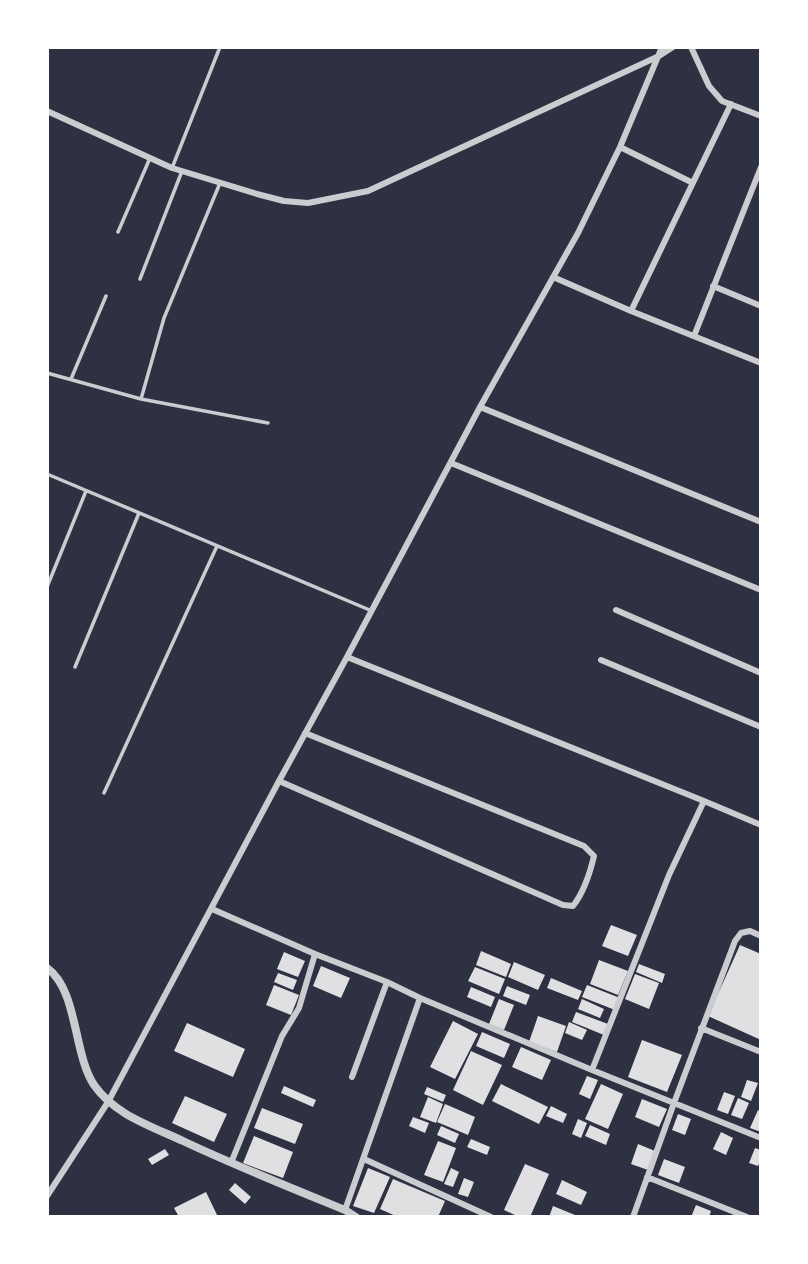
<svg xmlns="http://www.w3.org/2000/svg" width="808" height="1264" font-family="'Archivo Narrow',sans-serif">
  <rect width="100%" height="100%" fill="#2d3142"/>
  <!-- building -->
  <path fill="#e0e0e3" d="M611,925L637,935L628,956L602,946Z
    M740,945L761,954V1040L708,1016Z
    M481,951L511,964L506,977L476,965Z
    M284,952L305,961L298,977L277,969Z
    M599,960L628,971L618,995L590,984Z
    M514,962L545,975L538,990L508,977Z
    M639,964L665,974L662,983L636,972Z
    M321,966L350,978L341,998L313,986Z
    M475,967L505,979L499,994L468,981Z
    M278,973L297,980L293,990L274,982Z
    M635,974L659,983L649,1009L625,999Z
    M551,978L582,991L578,1000L547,988Z
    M274,985L299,995L291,1015L266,1005Z
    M587,985L620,998L615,1010L582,997Z
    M507,986L530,995L526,1005L503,996Z
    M471,987L495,997L491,1007L467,997Z
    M499,999L514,1005L504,1030L489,1024Z
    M582,999L604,1009L600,1018L578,1009Z
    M576,1012L608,1024L604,1035L572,1022Z
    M538,1016L566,1026L557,1052L529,1042Z
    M453,1021L478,1034L455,1079L430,1067Z
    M569,1022L587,1030L582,1040L565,1033Z
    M187,1023L245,1049L233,1077L174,1051Z
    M482,1032L510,1044L504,1058L476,1046Z
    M642,1040L682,1055L667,1092L628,1077Z
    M521,1047L551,1060L542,1080L512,1067Z
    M471,1051L502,1065L483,1105L453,1090Z
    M587,1076L598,1080L590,1099L579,1094Z
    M747,1080L758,1083L751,1101L741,1097Z
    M501,1084L548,1107L539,1124L492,1101Z
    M601,1084L623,1094L608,1129L585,1119Z
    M284,1086L316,1100L313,1107L281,1093Z
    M427,1087L446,1095L443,1102L424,1094Z
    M724,1092L735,1096L728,1114L717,1110Z
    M185,1096L227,1114L214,1142L172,1123Z
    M428,1097L443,1104L436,1123L420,1117Z
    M738,1098L749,1103L742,1119L731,1115Z
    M642,1099L667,1109L659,1127L635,1117Z
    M445,1104L475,1117L468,1135L437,1122Z
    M551,1106L567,1114L563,1123L546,1116Z
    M262,1108L303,1124L295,1144L254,1128Z
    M758,1110L761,1112V1132L750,1128Z
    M678,1114L691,1119L685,1135L672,1130Z
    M413,1117L429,1123L425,1133L409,1126Z
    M578,1119L587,1123L581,1138L572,1134Z
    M590,1125L610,1134L606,1145L585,1136Z
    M441,1126L459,1134L455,1143L437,1135Z
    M721,1132L733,1138L726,1155L713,1149Z
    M254,1136L293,1152L283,1178L243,1163Z
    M471,1139L490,1147L487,1155L467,1147Z
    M438,1141L456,1148L443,1182L424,1175Z
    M638,1144L655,1151L648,1170L631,1164Z
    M755,1148L761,1150V1158L758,1166L749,1163Z
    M165,1149L169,1155L152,1165L148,1159Z
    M664,1159L685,1167L679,1183L658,1175Z
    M525,1164L549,1174L530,1217H519L504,1210Z
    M368,1168L390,1177L374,1213L353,1206Z
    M451,1168L459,1172L453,1187L444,1184Z
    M464,1178L474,1182L468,1197L458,1194Z
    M393,1179L445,1201L438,1217H398L380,1209Z
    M562,1180L587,1192L581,1205L556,1194Z
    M235,1183L251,1197L245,1204L229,1190Z
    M206,1192L218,1217H179L174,1208Z
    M696,1205L711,1211L709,1217H691Z
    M553,1206L580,1217H549Z"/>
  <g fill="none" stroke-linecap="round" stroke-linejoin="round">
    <!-- service -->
    <path stroke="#caccd0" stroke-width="3.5" d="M172,168L220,47
      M118,232L150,158
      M140,279L182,171
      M47,373L141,399L268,423
      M71,379L106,296
      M141,399L164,318L220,183
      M47,474L372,611
      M47,587L86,491
      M75,667L139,513
      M104,793L217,546"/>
    <!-- minor -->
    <path stroke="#caccd0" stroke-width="6" d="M691,47L709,86L722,101L761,116
      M47,111L172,168L257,194L284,201L308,203L368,191L659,56L673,47
      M620,147L693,183
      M553,277L631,311L761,363
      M713,286L761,306
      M631,311L731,104
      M694,336L761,167
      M480,407L761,522
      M451,463L761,590
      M616,610L761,673
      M347,657L704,801L761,825
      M601,660L761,727
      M279,781L563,905L573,906C584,892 590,873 594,856L584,846L305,733
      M212,909L315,954L387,982L420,998L592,1070L761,1138
      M701,1028L761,1052
      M592,1070L669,875L704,801
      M352,1077L387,982
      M364,1159L491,1217
      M231,1163L282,1036L299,1008L315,954
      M647,1177L747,1217
      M47,1196L108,1102L279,781L347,657L480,407L578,233L620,147L662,47
      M345,1210L420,998
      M633,1217L674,1103L735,941L741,933L750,931L761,936"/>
    <!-- tertiary -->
    <path stroke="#caccd0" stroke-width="8" d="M47,968C78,990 73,1053 94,1085C115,1115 151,1126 183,1141C236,1166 291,1188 345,1210L356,1217"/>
  </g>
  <!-- border -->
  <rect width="808" height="1264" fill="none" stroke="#ffffff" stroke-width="98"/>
</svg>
